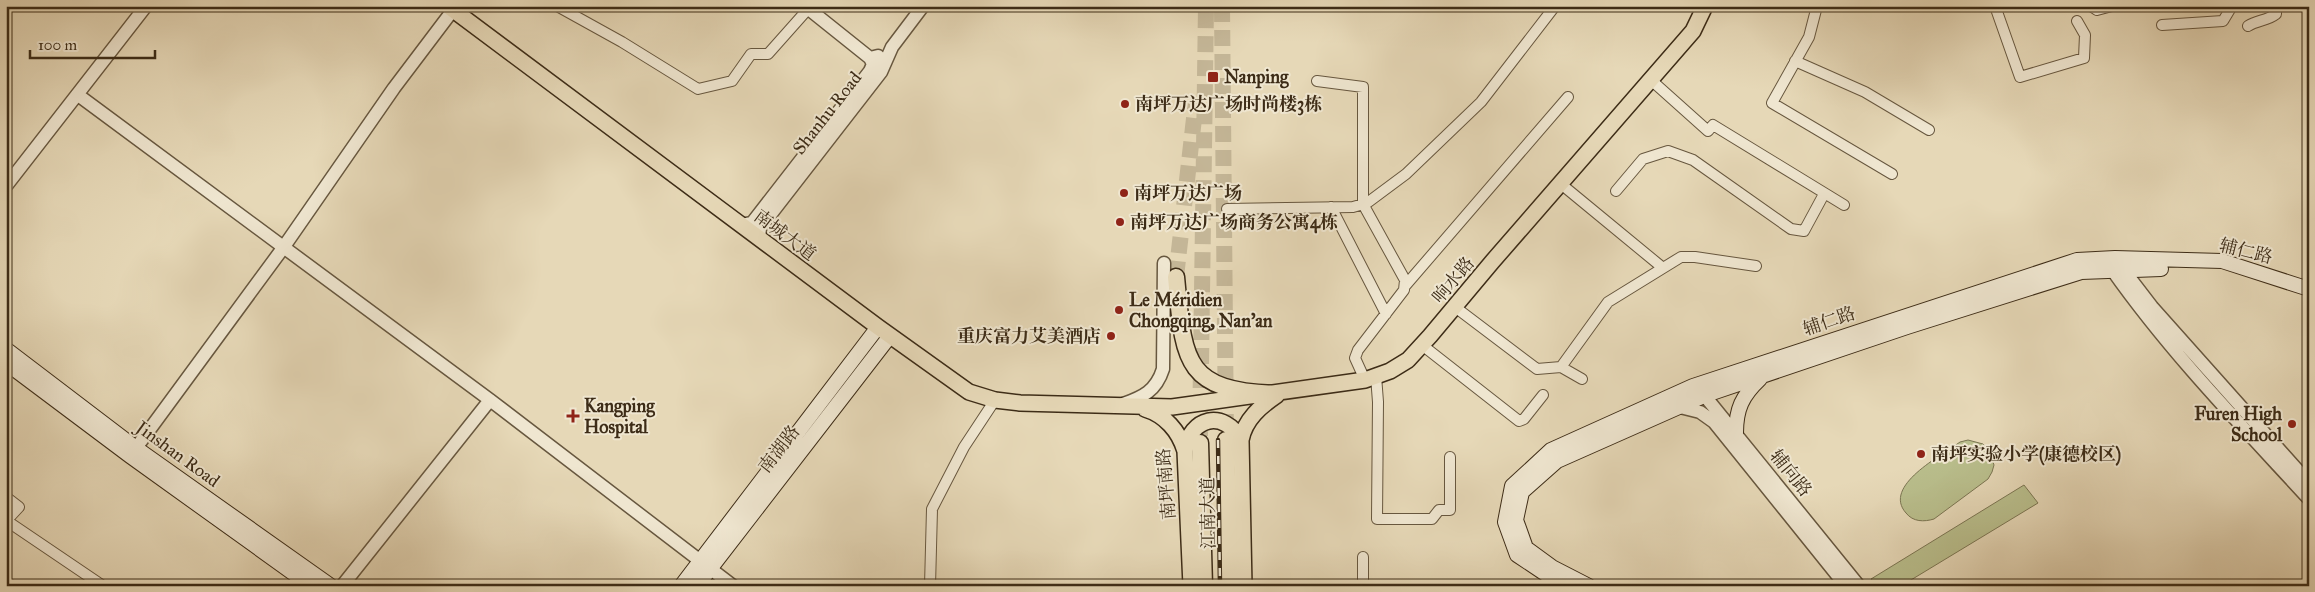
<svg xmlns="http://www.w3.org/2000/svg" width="2315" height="592" font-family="'IM FELL Great Primer','Noto Serif SC',serif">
  <rect width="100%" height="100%" fill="#e6d8b7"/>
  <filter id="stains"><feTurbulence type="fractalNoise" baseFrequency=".004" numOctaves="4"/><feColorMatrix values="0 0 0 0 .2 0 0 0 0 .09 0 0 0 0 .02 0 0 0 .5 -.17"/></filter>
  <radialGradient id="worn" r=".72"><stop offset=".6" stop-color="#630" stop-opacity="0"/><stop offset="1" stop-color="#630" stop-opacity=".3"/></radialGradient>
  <!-- green -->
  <path fill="#b9be8c" stroke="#7b7552" d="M1968,440L1983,444L1989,450L1994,465L1992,472L1988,479L1934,519C1924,522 1913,522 1906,513C1882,486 1941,456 1960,442Z
    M2024,485L2038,503L1901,586H1877L1871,579Z"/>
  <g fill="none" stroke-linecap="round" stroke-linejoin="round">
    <!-- trunk-tunnel -->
    <path stroke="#c4b697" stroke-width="16" stroke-dasharray="16 8" stroke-linecap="butt" d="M1222,6L1226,438
      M1176,277L1196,101
      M1200,436L1206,6"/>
    <defs>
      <path id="minor" d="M557,6L622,42L698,89L732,81L751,54H768L808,9
        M1817,6L1809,37L1772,103L1892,174
        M1995,6L2020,77L2084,58L2085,35L2077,21
        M2091,6L2097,10L2112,6
        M2162,25L2223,21L2232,6
        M2248,26C2257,20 2267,21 2276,14V6
        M1795,61L1865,92L1929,130
        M1651,80L1708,131L1713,125L1844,205
        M1317,81L1363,87V204L1405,280L1404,290L1358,350L1355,358L1365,380
        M1561,184L1663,268
        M1616,191L1643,159L1668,151L1693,160L1791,229L1804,231L1824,194
        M1331,207L1386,314
        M1227,209L1353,207L1367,203L1406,174L1481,102L1555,6
        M1405,286L1568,97
        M1455,307L1537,369L1561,367L1608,302L1681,257H1695L1756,266
        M1422,345L1519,421L1524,419L1543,395
        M1561,367L1582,379
        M1376,376L1378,402L1377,519H1432L1439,510H1450V457
        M6,497L19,507L6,521
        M7,521L103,586
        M6,582L12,586
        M930,586L932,509L964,447L995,400
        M1363,586V557"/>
      <path id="tertiary" d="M805,6L870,58L878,56
        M78,95L490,400L733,586
        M6,186L146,6
        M741,225L752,223L870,71L873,64L870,58
        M759,239L760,228L881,72L892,47L923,6
        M2114,263L2113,271C2171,353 2241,425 2309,499
        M2119,264L2152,307L2309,483
        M1700,390L1859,586
        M1123,404C1143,397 1156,391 1163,369L1164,263
        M1680,407L1700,412L1714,422L1846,586
        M136,448L283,248L394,88L453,10
        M342,586L490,400"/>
      <path id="secondary" d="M6,349L136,448L331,586
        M6,363L130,456L311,586
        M1736,433C1736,409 1742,396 1760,379
        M681,586L878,327
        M697,586L890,336
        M1568,586L1547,575L1517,555L1505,522L1512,486L1551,450L1693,386L2077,260L2115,258L2222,261L2309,289
        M1589,586L1552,567L1526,548L1516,520L1522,492L1557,461L1706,395L1907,327L2081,272L2161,269"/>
      <path id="primary" d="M448,6L878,327L969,392L995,400L1020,403L1172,407L1365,380L1390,371L1408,360L1430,336L1492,262L1693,31L1705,6
        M1145,409C1165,415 1179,431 1185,451L1191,586
        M1185,451C1190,417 1224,409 1241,440
        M1244,586L1241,440C1245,419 1261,406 1277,395"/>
      <path id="trunk" d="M1176,277C1184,359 1182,391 1276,394
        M1226,440L1230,586
        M1200,443L1204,586"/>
    </defs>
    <!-- minor casing -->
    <use href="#minor" stroke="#67573f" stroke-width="12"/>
    <!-- tertiary casing -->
    <use href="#tertiary" stroke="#67573f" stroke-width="15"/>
    <!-- secondary casing -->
    <use href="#secondary" stroke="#3d2c17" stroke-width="16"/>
    <!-- primary casing -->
    <use href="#primary" stroke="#3d2c17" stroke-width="18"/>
    <!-- trunk casing -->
    <use href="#trunk" stroke="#3d2c17" stroke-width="19"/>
    <!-- minor -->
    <use href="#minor" stroke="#efe6d0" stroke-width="10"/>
    <!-- tertiary -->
    <use href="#tertiary" stroke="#efe6d0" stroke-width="12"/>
    <!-- secondary -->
    <use href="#secondary" stroke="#efe6d0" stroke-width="14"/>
    <!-- primary -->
    <use href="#primary" stroke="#e6d8b7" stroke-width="15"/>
    <!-- trunk -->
    <use href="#trunk" stroke="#e6d8b7" stroke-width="16"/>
    <defs>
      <path id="rail" d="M1218,440L1220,586"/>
    </defs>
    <!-- rail casing -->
    <use href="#rail" stroke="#3d2c17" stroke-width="4.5"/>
    <!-- rail -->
    <use href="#rail" stroke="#efe6d0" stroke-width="2.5" stroke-dasharray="8" stroke-linecap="butt"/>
  </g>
  <!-- markers -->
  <g fill="#8f2418" stroke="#efe6d0" stroke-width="2">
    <rect x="1207" y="71" width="12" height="12" rx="2.5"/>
    <circle cx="1125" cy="104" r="5"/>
    <circle cx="1124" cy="193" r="5"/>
    <circle cx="1120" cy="222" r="5"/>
    <circle cx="1119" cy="310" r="5"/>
    <circle cx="1111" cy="336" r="5"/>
    <path d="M570.5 408.5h5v5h5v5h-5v5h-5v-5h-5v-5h5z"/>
    <circle cx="2292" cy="424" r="5"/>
    <circle cx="1921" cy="454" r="5"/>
  </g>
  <g text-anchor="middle" stroke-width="4" stroke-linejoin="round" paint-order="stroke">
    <!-- poi labels -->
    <g font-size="18" font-weight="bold" fill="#3d2c17" stroke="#efe6d0" text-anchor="start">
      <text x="1224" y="83">Nanping</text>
      <text x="1135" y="110">南坪万达广场时尚楼3栋</text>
      <text x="1134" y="199">南坪万达广场</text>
      <text x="1130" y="228">南坪万达广场商务公寓4栋</text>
      <text x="1129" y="306">Le Méridien<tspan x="1129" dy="21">Chongqing, Nan'an</tspan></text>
      <text x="1101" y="342" text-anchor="end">重庆富力艾美酒店</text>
      <text x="584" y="412">Kangping<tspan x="584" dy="21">Hospital</tspan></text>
      <text x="2282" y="420" text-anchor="end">Furen High<tspan x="2282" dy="21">School</tspan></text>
      <text x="1931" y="460">南坪实验小学(康德校区)</text>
    </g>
    <!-- street labels -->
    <g font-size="18" fill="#3d2c17" stroke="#efe6d0">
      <text transform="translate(827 113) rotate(-52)" y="6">Shanhu Road</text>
      <text transform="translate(785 235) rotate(37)" y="6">南城大道</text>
      <text transform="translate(2246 251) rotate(14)" y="6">辅仁路</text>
      <text transform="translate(1453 280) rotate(-50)" y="6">响水路</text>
      <text transform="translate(1829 321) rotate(-19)" y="6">辅仁路</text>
      <text transform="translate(779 449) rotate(-52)" y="6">南湖路</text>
      <text transform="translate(178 454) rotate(36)" y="6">Jinshan Road</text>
      <text transform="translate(1791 473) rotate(51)" y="6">辅向路</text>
      <text transform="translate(1166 484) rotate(-95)" y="6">南坪南路</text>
      <text transform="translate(1208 513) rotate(-91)" y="6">江南大道</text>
    </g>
  </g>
  <!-- margin -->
  <rect width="2315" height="592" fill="none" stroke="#e6d8b7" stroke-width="25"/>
  <rect x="8" y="8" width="2300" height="577" fill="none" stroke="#3d2c17" stroke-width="2.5"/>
  <rect x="12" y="12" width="2290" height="567" fill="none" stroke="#3d2c17"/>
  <!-- scale -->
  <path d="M30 50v8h125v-8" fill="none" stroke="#3d2c17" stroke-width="2.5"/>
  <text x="38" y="50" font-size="15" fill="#3d2c17" stroke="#efe6d0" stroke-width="4" paint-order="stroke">100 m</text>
  <rect width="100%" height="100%" filter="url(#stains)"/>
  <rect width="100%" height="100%" fill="url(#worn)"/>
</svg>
